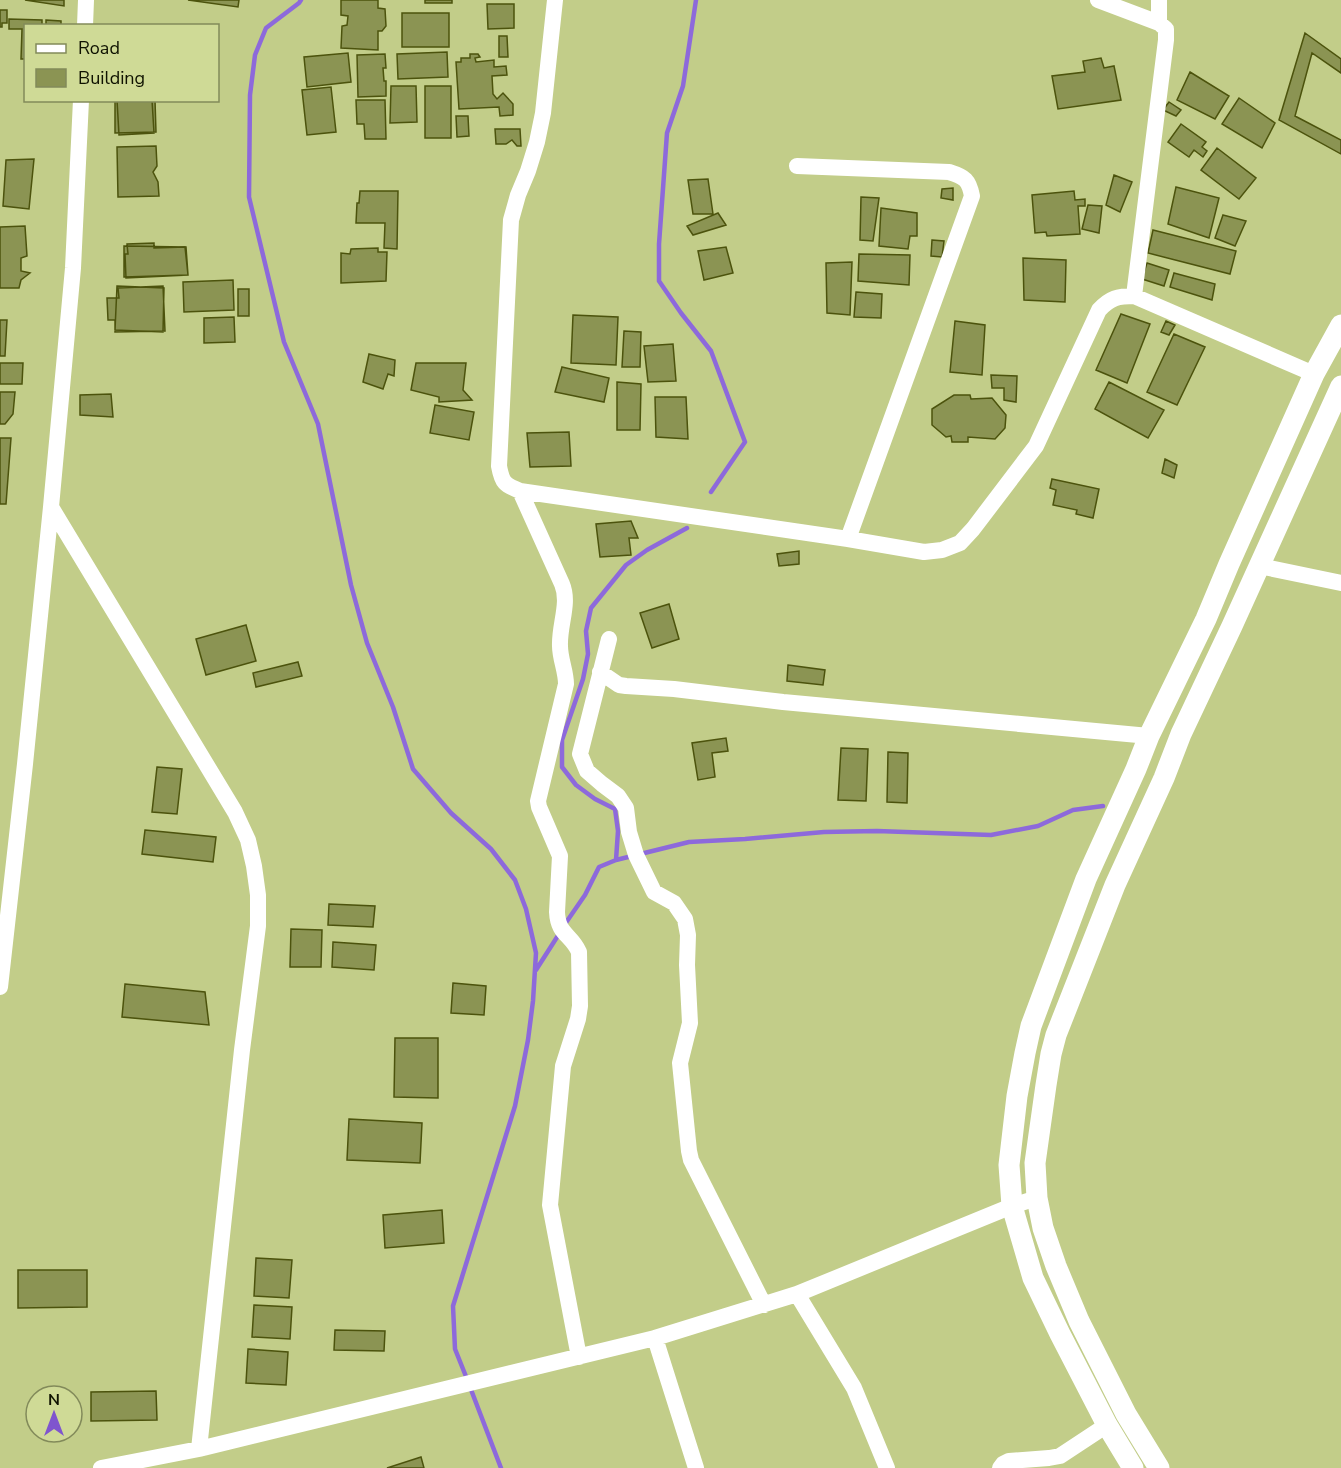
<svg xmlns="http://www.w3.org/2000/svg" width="1341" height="1468" font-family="'Nunito Sans',sans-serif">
  <rect width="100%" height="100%" fill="#c2cd89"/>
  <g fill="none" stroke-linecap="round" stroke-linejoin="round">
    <!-- stream -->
    <path stroke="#8d69db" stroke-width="4.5" d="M301,0L299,3L266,28L255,55L250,95L249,197L284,342L318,424L351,585L367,643L393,707L413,769L451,813L491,849L515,880L526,909L536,953L533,1001L528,1040L515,1106L453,1306L455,1349L467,1379
      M696,0L683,86L667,133L659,244V281L681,313L711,351L745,442L711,492
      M616,860L618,831L615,809L595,799L576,785L562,767V740L583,679L588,654L586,631L591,608L626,565L647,550L687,528
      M565,924L585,895L599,867L616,860L689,842L745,839L824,832L877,831L991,835L1038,826L1073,810L1103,806
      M536,970L559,934
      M470,1387L501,1468"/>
  </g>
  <!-- building -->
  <path fill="#8b9453" stroke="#4c530d" stroke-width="1.5" d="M25,0H64V6Z
    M188,0H239L238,7Z
    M341,0H378V8L385,9L386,26L382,31H378V50L341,48L342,26L347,25L348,16L341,15Z
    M425,0H452V3H425Z
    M487,4H514V28L488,29Z
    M0,10H7V23H2V27H0Z
    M402,13H449V47H402Z
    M9,19L42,20V26H26V59H21L22,29H9Z
    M46,20L61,21V26H46Z
    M1305,33L1341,59V73L1312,53L1295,116L1341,140V154L1279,120Z
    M499,36H507L508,57H499Z
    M447,52L448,77L398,79L397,54Z
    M348,53L351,82L307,87L304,57Z
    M385,54L386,68H383L384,81H386V96L358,97L357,55Z
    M470,54H478L480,57L475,58L476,62L494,60V67L506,66L507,75L492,76L493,94L497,99L503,93L513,104V115L500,116L499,107L459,109L456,62H461V58H470Z
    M1101,58L1104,68L1114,66L1121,100L1058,109L1052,76L1085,72L1083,61Z
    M1190,72L1229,96L1215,119L1177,100Z
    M391,86H416L417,122L390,123Z
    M425,86H451V138H425Z
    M331,87L336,132L307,135L302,90Z
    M1239,98L1275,123L1262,148L1222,124Z
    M115,100H155L156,132L115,133Z
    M117,100H152L154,133L119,135Z
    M356,100H385L386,139H365L364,124H357Z
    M1169,102L1181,110L1176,116L1163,110Z
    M456,116H468L469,136L457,137Z
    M1181,124L1206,142L1202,147L1207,151L1203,157L1194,150L1189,157L1168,142Z
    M495,129H520L521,146H517L512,140L506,144H496Z
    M156,146L157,166L153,172L158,182L159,196L118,197L117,147Z
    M1217,148L1256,178L1239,199L1201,170Z
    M34,159L29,209L3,206L6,160Z
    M1114,175L1132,182L1120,212L1106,205Z
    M708,179L713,214H693L688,180Z
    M1176,187L1219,198L1209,238L1168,224Z
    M953,188V200L941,198L942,189Z
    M360,191H398L397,249L384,248L385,223H356L357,203H359Z
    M1074,191L1075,200L1085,199V206H1078L1080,234L1047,236L1046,232L1035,233L1032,195Z
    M861,197L879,198L873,241L860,240Z
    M1088,205L1102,206L1099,233L1082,229Z
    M881,208L917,213V236H910L908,249L879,246Z
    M718,213L726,225L693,235L687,226Z
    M1223,215L1246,221L1235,246L1215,238Z
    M25,226L27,256L21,258V271L30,273L21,280L19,288H0V227Z
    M1153,230L1236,251L1230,274L1148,253Z
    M932,240L944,241L942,257L931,256Z
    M154,243V248L186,247L188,275L126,278L125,254H128L127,244Z
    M124,246L185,247L188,275L124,277Z
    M726,247L733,273L704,280L698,251Z
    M378,248V252H387L386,281L341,283V253L350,254L351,249Z
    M859,254L910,255L909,285L858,281Z
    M1023,258L1066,260L1065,302L1024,300Z
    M852,262L850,315L827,313L826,263Z
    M1147,263L1169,270L1164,286L1142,279Z
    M1174,273L1215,284L1212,300L1170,287Z
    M233,280L234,310L184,312L183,282Z
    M117,286L164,288L163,332L115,330Z
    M163,286L165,331L115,332V320H108L107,298H119L118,288Z
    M238,289H249V316H238Z
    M856,292L882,294L881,318L854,317Z
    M1121,314L1150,324L1127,383L1096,370Z
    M573,315L618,317L616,365L571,363Z
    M234,317L235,342L204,343V318Z
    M0,320H7L5,356H0Z
    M955,321L985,325L982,375L950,372Z
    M1166,321L1175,325L1169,335L1161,332Z
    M624,331L641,332L640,367H622Z
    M1174,334L1205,347L1177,405L1147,392Z
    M673,344L676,381L648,382L644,346Z
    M369,354L395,360L394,376L388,374L383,389L363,382Z
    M0,363H23L22,384H0Z
    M416,363H466L463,390L472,400L439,402V397L411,390Z
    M562,367L609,378L604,402L555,392Z
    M991,375L1017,376L1016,402L1004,400V388H992Z
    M617,382L641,384L640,430H617Z
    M1109,382L1164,410L1148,438L1095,409Z
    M0,392H15L13,414L5,424H0Z
    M111,394L113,417L80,415V395Z
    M954,395H970L971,399L992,398L1006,415L1005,428L995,439L968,437V442H952L951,436L946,437L932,425V409Z
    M655,397H686L688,439L656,437Z
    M435,405L474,412L469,440L430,433Z
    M569,432L571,466L530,467L527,433Z
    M0,438H11L6,504H0Z
    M1165,459L1177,465L1174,478L1162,473Z
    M1052,479L1099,489L1093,518L1076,514L1077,510L1053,505L1056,490L1050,488Z
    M631,521L638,538H629L631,555L600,557L596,524Z
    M799,551V564L779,566L777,554Z
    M669,604L679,639L652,648L640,613Z
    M246,625L256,661L206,675L196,639Z
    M298,662L302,676L256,687L253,673Z
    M788,665L825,670L823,685L787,681Z
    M726,738L728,751L712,753L715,777L698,780L692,743Z
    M841,748L868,749L866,801L838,800Z
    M888,752L908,753L907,803L887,802Z
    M157,767L182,769L177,814L152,812Z
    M145,830L216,837L213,862L142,854Z
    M329,904L375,906L373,927L328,925Z
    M291,929L322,930L321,967H290Z
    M333,942L376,945L374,970L332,967Z
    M453,983L486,986L484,1015L451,1013Z
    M125,984L205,992L209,1025L122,1017Z
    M395,1038H438V1098L394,1097Z
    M349,1119L422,1123L420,1163L347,1160Z
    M442,1210L444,1243L385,1248L383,1215Z
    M256,1258L292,1260L289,1298L254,1296Z
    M18,1270H87V1307L18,1308Z
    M254,1305L292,1307L290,1339L252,1337Z
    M335,1330L385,1331L384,1351L334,1350Z
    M248,1349L288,1352L286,1385L246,1383Z
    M156,1391L157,1420L91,1421V1392Z
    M421,1457L424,1468H387Z"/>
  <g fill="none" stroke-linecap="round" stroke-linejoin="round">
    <!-- minor -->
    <path stroke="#fff" stroke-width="16" d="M555,0L543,113L537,142L528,171L518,195L511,220L499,466C502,483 505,485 520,491L848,539L924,552L942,550L960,543L973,529L1036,446L1099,310C1110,298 1118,296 1134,296L1314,374
      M1098,0L1159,23L1166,29V40L1134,296
      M1159,23V0
      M85,26L86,0
      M797,166L949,172C965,177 969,180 972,196L848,539
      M520,491L562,584C570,603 559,625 560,646C560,659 566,671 566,684L538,801L539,807L560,856L557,912C558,935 571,934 579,952L580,1006L578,1019L563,1066L550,1205L579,1357
      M51,507L235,812L248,840L254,866L258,895V926L242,1050L199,1449
      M1259,566L1341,583
      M609,639L580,754L587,771L602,784L618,796L626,808L629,832L636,855L654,892L674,903L685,919L688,935L687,965L690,1023L680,1063L689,1151L691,1160L764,1305
      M600,672L619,685L626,686L674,689L783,702L1149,736
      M0,987L25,764L51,507L73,268L81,100
      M797,1294L854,1388L887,1468
      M655,1338L696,1468
      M101,1468L199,1449L655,1338L797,1294L1012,1206L1037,1198
      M1000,1468L1003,1464L1009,1461L1049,1458L1060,1456L1107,1425"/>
    <!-- tertiary -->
    <path stroke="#fff" stroke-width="21" d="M1133,1468L1107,1425L1060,1334L1033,1278L1012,1206L1009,1165L1017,1096L1025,1053L1031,1026L1086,879L1136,769L1149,736L1206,619L1229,564L1314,374L1341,325
      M1159,1468L1126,1414L1079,1321L1056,1266L1043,1228L1037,1198L1035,1163L1046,1085L1051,1054L1056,1035L1115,885L1164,778L1181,734L1232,626L1341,386"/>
  </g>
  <!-- legend -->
  <rect x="24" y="24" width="195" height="78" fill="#cfda96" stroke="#828a5a" stroke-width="1.5"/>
  <rect x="36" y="44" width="30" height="9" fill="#ffffff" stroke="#828a5a" stroke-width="1.5"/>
  <text x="78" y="54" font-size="18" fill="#0f1200">Road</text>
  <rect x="36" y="69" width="30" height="18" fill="#8b9453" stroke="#828a5a" stroke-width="1.5"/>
  <text x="78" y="84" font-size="18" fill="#0f1200">Building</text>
  <!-- north arrow -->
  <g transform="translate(54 1414)"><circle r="28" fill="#cfda96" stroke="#828a5a" stroke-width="1.5"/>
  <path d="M0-4.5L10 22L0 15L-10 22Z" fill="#7f55ce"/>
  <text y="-9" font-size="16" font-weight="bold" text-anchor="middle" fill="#0f1200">N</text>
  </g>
</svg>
